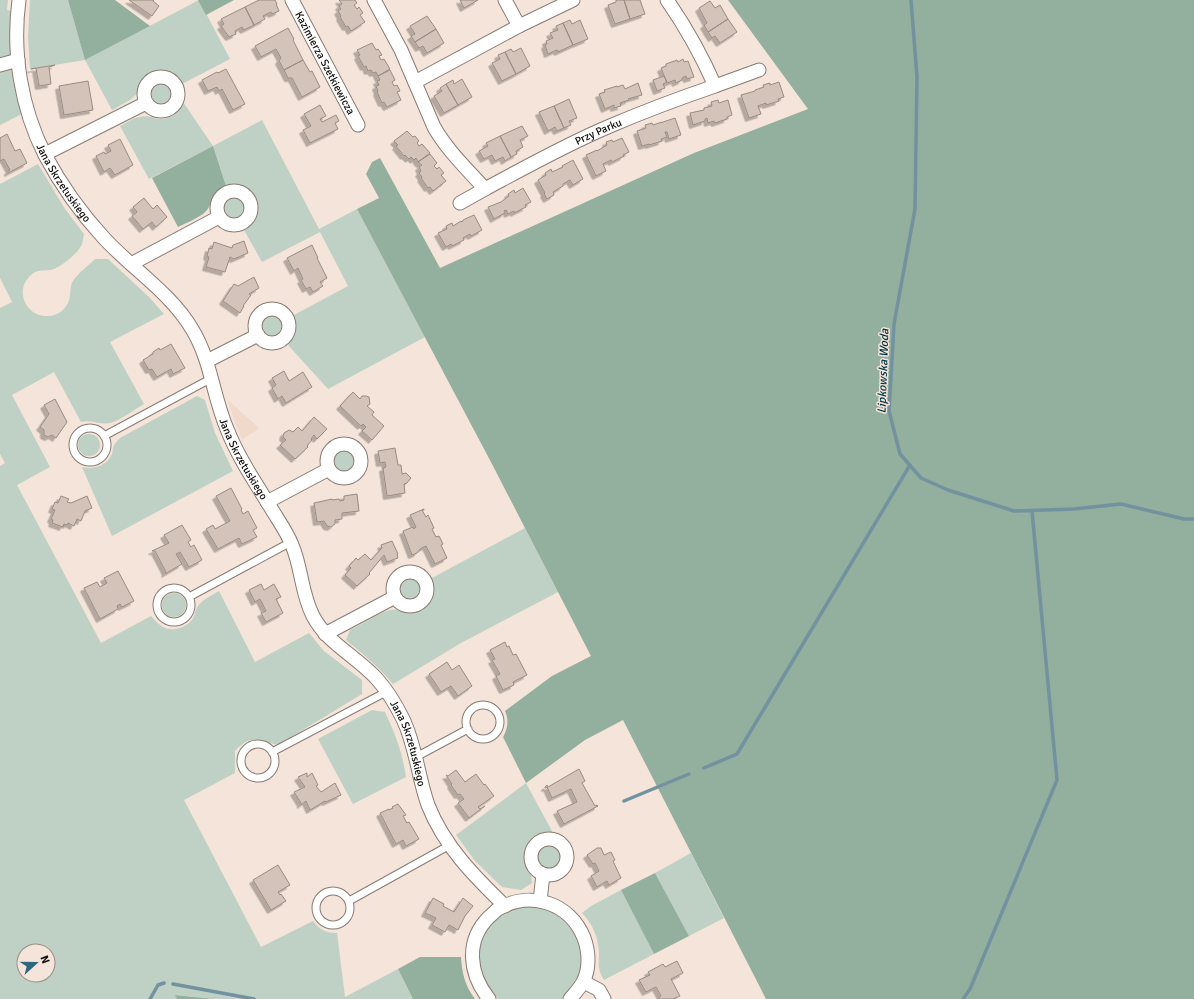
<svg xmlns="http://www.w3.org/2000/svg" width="1194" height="999" font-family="Signika,sans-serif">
  <defs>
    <filter id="shadow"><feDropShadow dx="-3.5" dy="3.5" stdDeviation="0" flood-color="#0004"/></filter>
  </defs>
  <rect width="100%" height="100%" fill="#f4e4da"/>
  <!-- built -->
  <path fill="#f0d9ca" d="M228,400L259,428V429L242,439L234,420Z"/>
  <!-- green -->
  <path fill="#bed1c4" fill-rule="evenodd" d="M0,0H8L7,10L12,11V51L10,56L0,59Z
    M30,0H68L85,60L199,0L230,59L182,84C180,81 178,78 176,76C161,65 138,74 138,93L130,100L112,110L85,60L30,69L28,37Z
    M9,68L14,71L22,114L0,125V69Z
    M150 95a11 11 0 1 1 22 0a11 11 0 1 1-22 0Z
    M183,102L213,146L262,120L319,229L357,209L425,337L328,389L288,345C296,335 297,327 294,315L348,286L320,232L262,262L244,230C249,226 255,221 256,215C262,197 243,180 226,186L213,146L149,179L120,126C127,123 134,117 140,117C150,115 151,118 159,119C171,120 179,112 183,102Z
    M38,164L65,209L84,234C83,238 83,243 81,246C77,254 59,269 50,270C42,271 37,269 30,276C15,290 25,315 45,316C58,317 69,308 70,295C71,290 70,286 73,281C78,273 88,266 95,259H108L149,297L164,314L110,342L144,404C135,409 119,421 110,423C100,425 91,419 81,422L54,372L12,395L50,467L17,485L101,643L151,616C155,620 158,624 163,627C172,632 186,628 192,620C195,616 195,610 198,606C203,599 211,596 219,591L255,662L309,633L324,651L362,680V694L278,745C258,740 250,734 235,751V773L184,800L261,947L313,921C320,930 326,933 337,933L345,997L398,969L413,999H214L176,995L177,999H0V466L5,463L0,454V308L12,302L0,278V184ZM24,951H48V975H24Z
    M223 208a11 11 0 1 1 22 0a11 11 0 1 1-22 0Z
    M262 326a11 11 0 1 1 22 0a11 11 0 1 1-22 0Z
    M197,396L205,400L215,433L233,471L112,536L82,467C93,470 107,466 112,454C113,452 112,450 113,448C114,444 117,441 120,438Z
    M78 445a11 11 0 1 1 22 0a11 11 0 1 1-22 0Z
    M333 462a11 11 0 1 1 22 0a11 11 0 1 1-22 0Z
    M525,528L558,592L461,643L393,684C379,667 363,654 346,640L350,630C361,625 378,613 390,610C399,608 402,612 411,612C430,612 437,594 432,578Z
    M399 589a11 11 0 1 1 22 0a11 11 0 1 1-22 0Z
    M162 605a12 12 0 1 1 24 0a12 12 0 1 1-24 0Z
    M372,710L385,712C396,736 402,751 406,777L353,804L318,739Z
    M526,783L553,833C536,835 522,843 526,863C528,872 532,872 532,883L521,890L502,887L475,861L456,835Z
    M537 857a12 12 0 1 1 24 0a12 12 0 1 1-24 0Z
    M691,853L724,918L689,936L655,873Z
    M621,890L654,954L604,980C597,968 599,965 599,953C598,937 593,924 582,913L591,906Z
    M529,906C540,907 552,909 561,916C564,918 566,922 569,925C571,928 575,931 577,935C590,956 579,984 562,999H498C473,978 473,939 497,917C506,909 518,908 529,906Z"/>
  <!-- forest -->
  <path fill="#93af9d" d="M68,0H115L150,26L85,60Z
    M198,0H234L206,15Z
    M728,0H1194V999H766L623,720L585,740L526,783L503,737C508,728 509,720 505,711L552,676L591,656L492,464L357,209L379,198L366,174L372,162L380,158L440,268L694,153L808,109Z
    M213,146L226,186C208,193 215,205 203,214C196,219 186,223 178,227L152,178Z
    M655,873L689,936L654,954L621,890Z
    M420,957H461C462,973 465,986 475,999H413L398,969Z
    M175,995L214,999H177Z"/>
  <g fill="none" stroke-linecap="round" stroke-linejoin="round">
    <!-- stream -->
    <path stroke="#73929f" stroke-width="3.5" d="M911,0L917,77L915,209L894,324L889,411L900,454L921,478L948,490L1014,511L1074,509L1121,504L1184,519H1194
      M704,768L737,754L910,465
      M624,801L689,774
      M173,984L254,999
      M150,999L158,985L164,983
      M963,999L970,989L1057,780L1032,511"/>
  </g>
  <!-- building -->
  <path fill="#d3c3b9" stroke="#9a8b82" filter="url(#shadow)" d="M129,0H154L153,1L159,6L152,16Z
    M259,0H275L277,4H276L279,11L272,14L271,12L263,16L265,19L254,25L245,7Z
    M339,0H355L357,3L354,5L357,9L359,7L363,13L360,15L365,22L351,31L348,26L346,27L340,17L341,16L338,11L341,9L339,6L342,4Z
    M460,0H478L464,8Z
    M616,0H624L630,19L615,24L608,5L616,2Z
    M624,0H640L645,14L630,19Z
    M710,1L715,8L720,5L728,19L708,32L704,25L707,23L699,8Z
    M245,7L254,25L244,30L242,27L235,31L236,34L229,37L221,26L224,24L221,19Z
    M427,16L436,29L415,42L411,36L415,34L410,26Z
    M728,19L737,32L720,43L715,36L712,38L708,32Z
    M570,20L572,24L580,20L588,39L573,45L563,23Z
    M563,23L573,45L558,52L557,50L548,54L545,45L547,44L546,41L553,38L550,33L558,30L556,26Z
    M288,28L294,39L293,40L303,60L284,70L279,61L281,58L276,49L261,57L255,46Z
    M436,29L444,43L427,53L423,46L419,48L415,42Z
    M372,43L376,50L378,49L382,55L379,56L381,60L384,59L390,69L378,76L376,72L373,73L371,70L368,71L366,66L364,67L358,56L360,55L357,50Z
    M521,48L530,66L516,74L505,52L511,49L513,52Z
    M505,52L516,74L502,81L492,63L500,59L498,55Z
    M683,59L684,62L688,61L694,77L687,79L686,76L682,78V80L676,83L675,80L667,83L661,68L666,66V64L677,60L678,62Z
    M303,60L310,72L312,71L320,87L302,97L292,78H288L284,70Z
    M55,65L49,67L51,84L39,86L36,68L31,69Z
    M226,69L245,104L233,110L222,89L219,91L217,87L208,91L202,80L217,72L218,73Z
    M390,70L395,80L392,82L394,86L397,85L400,91L397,92L401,100L387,107L384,102L382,103L377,92L378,91L376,86L379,85L377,81L380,80L378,76Z
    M664,76L667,82L663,84L665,88L657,91L653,80Z
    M462,79L472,97L458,105L446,84L453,80L454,84Z
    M88,81L93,110L64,115L59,86Z
    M779,82L784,97L778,99L779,101L766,105V103L758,106L761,114L749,118L741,95L755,91V90L764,87L763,85L770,83V85Z
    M638,83L642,95L628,99L629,100L620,103L621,106L614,108V105L605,109L599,94L605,92L604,90L617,86V87L623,85L625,89Z
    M446,84L458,105L444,113L434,96L442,91L440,88Z
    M569,99L577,118L569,121L571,125L564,128L554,106Z
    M718,100L719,103L728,100L732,115L727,117V119L715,123L714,121L708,123L707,118L705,119V121L693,125L690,113L704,110V108L712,106L711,102Z
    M320,105L326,116L320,119L322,122L336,115L339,121L335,123L338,129L310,143L303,130L311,126L304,114Z
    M554,106L564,128L557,131L555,127L548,131L539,112Z
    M675,118L681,135L669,139L667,132H665L667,137L661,139L662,141L649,145V144L642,146L637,131L646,128L645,125L652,123L653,125L662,122V123L663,122Z
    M522,126L528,136L520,140L523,147L516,151L517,154L511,157L500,136Z
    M407,131L413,137L415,136L419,141L417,143L419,146L422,144L430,153L418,162L416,158L414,160L411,157L409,159L405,155L404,156L396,146L398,145L394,141Z
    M7,134L15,151L20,149L27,163L8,173V171L10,170L4,159L0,161V138Z
    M500,136L511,157L505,161L503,157L495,161L492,155L484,159L479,151L488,146L486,143Z
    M622,138L629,152L623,155L624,156L612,162L611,160L603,164L606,171L596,176L586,155L597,150V151L607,145L606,142L612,140L613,142Z
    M120,139L133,165L115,175L110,168L104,172L96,156L104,152L105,154L111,151L108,145Z
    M430,154L437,163L434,166L437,169L439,167L444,173L441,175L446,181L433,191L430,187L428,188L421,178L422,177L419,173L421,171L419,167L422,165L418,162Z
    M573,160L583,179L573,185L570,180L568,181L563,184V186L553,192L554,195L547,199L544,194L545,193L538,180L546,175L545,173L551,169L552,172L563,167L562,166Z
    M523,188L531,202L525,205L526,207L514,213V211L508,214L506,210L504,211L505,213L494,219L488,207L501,202L509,196L508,194L514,190L515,193Z
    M144,198L153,209L157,205L167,217L156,227L152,222L143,229L132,216L137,212L133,207Z
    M474,215L482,230L471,236L470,234L463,238L464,240L452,246L451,244L446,247L438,233L447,229L446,226L452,223L453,226L461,221L462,222L463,220Z
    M244,241L248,253L234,259L230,257L225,272L206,267L209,257L207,256L209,248L212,249L214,242L232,248L233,245Z
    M312,245L318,258H317L327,278L320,282L323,286L313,292L310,287L306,289L301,280L303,279L298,268L294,271L287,258Z
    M254,277L259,288L249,294L251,295L243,306H244L240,313L223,301L234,284L238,286Z
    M171,344L185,368L173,374L171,369L157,377L152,369L149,370L143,360L153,354V352L159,348L160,350Z
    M284,371L289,381L303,372L312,387L286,403L282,396L278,399L272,388L276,385L272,378Z
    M353,392L360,399L362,396H366L369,397L370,404L367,406L374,412L372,415L384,426L372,440L362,431L366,427L363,424L361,426L340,406Z
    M55,399L67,422L56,438L52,435L48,437L44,435V430L40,427L49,414L44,405Z
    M314,417L327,429L317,439L314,435L311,439L312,440L307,446L308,447L295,459L280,445L286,440L283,437L284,433L289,430L293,432L298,427L302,431Z
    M395,448L398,465H401L402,474L406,473L411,478L407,483L404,484L405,493L387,496L383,468L386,467L385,462L380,463L378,451Z
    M231,488L242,509L241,510L243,514L248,511L257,528L253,530L257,537L242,544L239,538L218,549L206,529L213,525L215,529L230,521L216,496Z
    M357,494L359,511L342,513V519L335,520V524L331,527L327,526L324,521L317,522L314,503L332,499V500L339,499L340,501L344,500V496Z
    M61,496L69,499L67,502L71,503L87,496L92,508L85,511L81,521L77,519L74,526L68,523L67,525L64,524L63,527L52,523L53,520L51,519L55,510L52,509L55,502L58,503Z
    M424,510H422L426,517L428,515L434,528L432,529L436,537L439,536L443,544L441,545L447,558L435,564L426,546L420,549L417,553L412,555L403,531L413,527L414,529L416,527L410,515L424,509Z
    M182,525L191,540L188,542L191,547L194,545L202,560L189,567L180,552L176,554L182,564L165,574L166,572L155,551H152L169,543L164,535Z
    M392,541L398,554H397L398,558L387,562L384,555L369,573L370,574L357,586L345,575L351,568L349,566L356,558L358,560L365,554L371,560L382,548L381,545Z
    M118,571L134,601L122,607L120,604L117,606L118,609L100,619L84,588L97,582L100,587L107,583L104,578Z
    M261,584L264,590L274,584L281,597L276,599L283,613L266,622L261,613L266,611L260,599L255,602L249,590Z
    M505,642L507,647L509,646L513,655L516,654L527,675L513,682L514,685L503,690L496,676L500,674L492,660L495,659L490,650Z
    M447,662L452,670L459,665L472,686L458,696L451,686L441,692L429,674Z
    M579,769L585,781L582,783L595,806L597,805L598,806L564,824L557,811L577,802L571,789L552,798L547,787L545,788V787L547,785L548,787Z
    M456,770L465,782L476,774L484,785L485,784L494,796L478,807L480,809L485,806L469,818L458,803L464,799L460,794L458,795L451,785L452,784L446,775L448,776Z
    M307,773V777L312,773L318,785L316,786L321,792L335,783L341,795L326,802L325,801L310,810L306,801L301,805V803L294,792L305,787L298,777Z
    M398,804L406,815L403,816L407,823L409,822L419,839L406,846L403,840L396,844L380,813L389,809V810L393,808L392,807Z
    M597,848H601L604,855L611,852L615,860L613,861L621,878L609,885L607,881L597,887L591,876L599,871L595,863L593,864L587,855Z
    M278,865L290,885L278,892L280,895L281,894L286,901L271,910L253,880Z
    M433,898L444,904L443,906L454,912L463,898L473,906L465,916L458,930L449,925L445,932L432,925L436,918L425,913Z
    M677,961L683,973L671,979L680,996L673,999H657L661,996L656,987L646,992L639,980L650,975L648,972L663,964L665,967Z"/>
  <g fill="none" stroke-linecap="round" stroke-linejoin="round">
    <defs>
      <path id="lane" d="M73 445a17 17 0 1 1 34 0a17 17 0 1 1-34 0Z
        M104,436L212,378
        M157 605a17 17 0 1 1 34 0a17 17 0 1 1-34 0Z
        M189,597L291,542
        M466 722a17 17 0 1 1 34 0a17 17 0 1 1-34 0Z
        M241 761a17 17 0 1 1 34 0a17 17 0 1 1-34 0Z
        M272,752L386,692
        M416,757L468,729
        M316 908a17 17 0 1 1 34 0a17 17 0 1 1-34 0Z
        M349,901L450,845"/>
      <g id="street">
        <path id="s1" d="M19,0C12,52 21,108 45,155C61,185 81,213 103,237C132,269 170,292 192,329C211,360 213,396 227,429C238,457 255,482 271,508C278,520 287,532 292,545C302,568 301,593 313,616C327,643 356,656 377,679C387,690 396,705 403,719C416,746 418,777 428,805C444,846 475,877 505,906"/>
        <path id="s2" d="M292,0L358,125"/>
        <path id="s3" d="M374,0L401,50L434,127C447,150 467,169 485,189C526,167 567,144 610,126C645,111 680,98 715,86"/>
        <path d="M505,0L519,26"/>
        <path d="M667,0C685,26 702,56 715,86L759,70"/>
        <path d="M0,65L18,60"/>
        <circle cx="161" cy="94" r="17"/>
        <path d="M415,82L519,26L573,0"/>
        <path d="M45,154L146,103"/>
        <circle cx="234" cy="208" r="17"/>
        <path d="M460,203L485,189"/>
        <path d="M131,264L219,217"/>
        <circle cx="272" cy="326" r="17"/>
        <path d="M207,361L258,335"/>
        <circle cx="344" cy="461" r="17"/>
        <path d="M267,502L329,469"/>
        <circle cx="410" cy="589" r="17"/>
        <path d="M325,634L395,597"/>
        <circle cx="549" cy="857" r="18"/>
        <path d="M540,901L543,874"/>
        <path d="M584,982L599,990L604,999"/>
        <path d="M489,999C469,974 465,941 489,917C492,915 495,911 498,909C531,890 570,903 584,938C589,951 590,969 583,982C580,988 574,994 570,999"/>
      </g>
    </defs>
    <!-- lane casing -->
    <use href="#lane" stroke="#897b72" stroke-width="9"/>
    <!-- street casing -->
    <use href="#street" stroke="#897b72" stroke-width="15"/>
    <!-- lane -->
    <use href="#lane" stroke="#fff" stroke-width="7"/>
    <!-- street -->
    <use href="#street" stroke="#fff" stroke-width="13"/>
  </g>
  <g text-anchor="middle" stroke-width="3" stroke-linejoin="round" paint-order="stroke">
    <!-- street labels -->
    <g font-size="11" fill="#0f0a07" stroke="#f4e4da">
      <text dy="4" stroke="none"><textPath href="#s2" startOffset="71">Kazimierza Szetkiewicza</textPath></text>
      <text dy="4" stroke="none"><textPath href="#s3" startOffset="348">Przy Parku</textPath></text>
      <text dy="4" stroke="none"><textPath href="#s1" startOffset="193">Jana Skrzetuskiego</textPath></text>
      <text dy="4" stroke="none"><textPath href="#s1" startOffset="529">Jana Skrzetuskiego</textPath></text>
      <text dy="4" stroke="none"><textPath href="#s1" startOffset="865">Jana Skrzetuskiego</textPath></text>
    </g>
    <!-- water labels -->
    <g font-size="12" font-style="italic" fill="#013343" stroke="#f4e4da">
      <text transform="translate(883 371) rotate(-88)" y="4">Lipkowska Woda</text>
    </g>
  </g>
  <!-- north arrow -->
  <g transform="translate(36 963) rotate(69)"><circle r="19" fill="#f4e4da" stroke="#988d86"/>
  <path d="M0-3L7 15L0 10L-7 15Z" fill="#2e6780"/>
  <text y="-6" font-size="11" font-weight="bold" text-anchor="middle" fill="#0f0a07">N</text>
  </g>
</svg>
